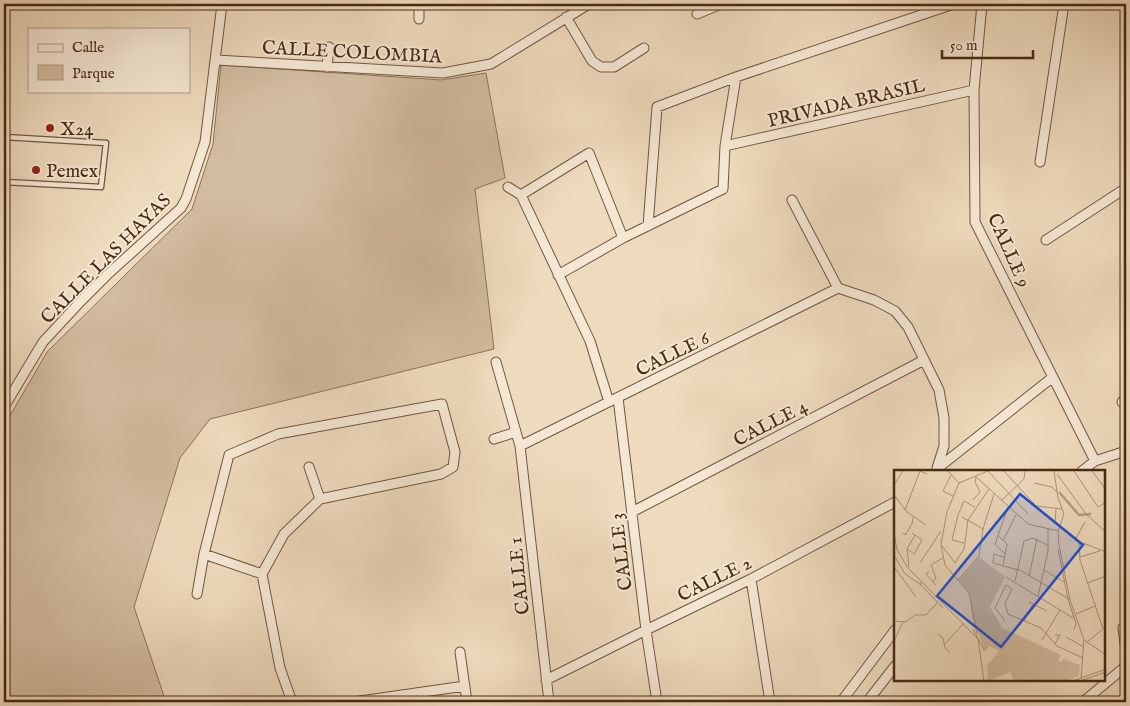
<svg xmlns="http://www.w3.org/2000/svg" width="1130" height="706" font-family="'IM FELL English',serif">
  <rect width="100%" height="100%" fill="#eedabd"/>
  <filter id="stains"><feTurbulence type="fractalNoise" baseFrequency=".004" numOctaves="4"/><feColorMatrix values="0 0 0 0 .2 0 0 0 0 .09 0 0 0 0 .02 0 0 0 .5 -.17"/></filter>
  <radialGradient id="worn" r=".72"><stop offset=".6" stop-color="#630" stop-opacity="0"/><stop offset="1" stop-color="#630" stop-opacity=".3"/></radialGradient>
  <!-- green -->
  <path fill="#d2bca0" stroke="#8e7359" d="M221,65L441,80L486,73L505,178L475,189L494,349L210,419L180,458L134,607L166,702H4V426L47,352L192,209L213,144Z"/>
  <g fill="none" stroke-linecap="round" stroke-linejoin="round">
    <defs>
      <path id="service" d="M4,137L106,143L101,187L4,182"/>
      <path id="minor" d="M419,4V19
        M982,4L974,90L975,222L1095,461
        M697,14L721,4
        M566,17L592,61L601,67H614L644,48
        M216,60L443,73L491,64L589,4
        M327,67L329,47
        M725,146L974,90
        M1040,162L1064,4
        M508,187L521,195
        M521,195L590,341L609,402
        M521,195L589,153L623,238
        M792,200L838,288
        M648,226L657,107L736,77L954,4
        M1046,240L1126,188
        M558,275L623,238L723,189L725,146L736,77
        M838,288L874,300L895,311L908,327L939,390L944,418V446L937,468
        M496,362L520,446L549,702
        M618,398L646,630L657,702
        M1122,402L1126,399
        M4,407L43,342L81,301L107,275L181,208L186,199L205,142L222,4
        M494,439L516,432
        M520,446L838,288
        M309,467L320,499
        M938,468L1053,377
        M1082,471L1095,461L1126,451
        M632,512L924,360
        M204,554L262,574
        M751,579L770,702
        M197,594L204,554L229,455L278,434L442,404L455,452L453,467L441,474L320,499L284,534L262,574L280,668L292,702
        M1126,627L1123,628L1126,651
        M460,652L467,702
        M546,680L646,630L751,579L895,502
        M353,702L465,686
        M841,702L895,630
        M867,702L895,666
        M1083,702L1126,666"/>
    </defs>
    <!-- service casing -->
    <use href="#service" stroke="#72563d" stroke-width="7"/>
    <!-- minor casing -->
    <use href="#minor" stroke="#72563d" stroke-width="11"/>
    <!-- service -->
    <use href="#service" stroke="#f4e7d4" stroke-width="4.5"/>
    <!-- minor -->
    <use href="#minor" stroke="#f4e7d4" stroke-width="9"/>
  </g>
  <!-- markers -->
  <g fill="#8f2418" stroke="#f4e7d4" stroke-width="2">
    <circle cx="50" cy="128" r="5"/>
    <circle cx="36" cy="170" r="5"/>
  </g>
  <g text-anchor="middle" stroke-width="4" stroke-linejoin="round" paint-order="stroke">
    <!-- street labels -->
    <g font-size="19" fill="#492a12" stroke="#f4e7d4">
      <text transform="translate(352 51) rotate(3)" y="7">CALLE COLOMBIA</text>
      <text transform="translate(846 102) rotate(-13)" y="7">PRIVADA BRASIL</text>
      <text transform="translate(1010 250) rotate(66)" y="7">CALLE 9</text>
      <text transform="translate(105 258) rotate(-45)" y="7">CALLE LAS HAYAS</text>
      <text transform="translate(672 353) rotate(-26)" y="7">CALLE 6</text>
      <text transform="translate(770 422) rotate(-27)" y="7">CALLE 4</text>
      <text transform="translate(620 552) rotate(-97)" y="7">CALLE 3</text>
      <text transform="translate(518 576) rotate(-96)" y="7">CALLE 1</text>
      <text transform="translate(714 578) rotate(-26)" y="7">CALLE 2</text>
    </g>
    <!-- poi labels -->
    <g font-size="19" fill="#492a12" stroke="#f4e7d4" text-anchor="start">
      <text x="60" y="135">X24</text>
      <text x="46" y="177">Pemex</text>
    </g>
  </g>
  <!-- overview -->
  <g transform="translate(894 470)">
    <rect width="211" height="211" fill="#eedabd"/>
    <path d="M85,87L111,107L96,137L108,158L167,185L164,191L167,192L169,189L186,195L185,206L172,211H120L116,202L94,211L93,196L105,181L95,176L91,182L78,147L76,124L65,110Z" fill="#d2bca0"/>
    <path fill="none" stroke="#b69e83" stroke-width="2.5" d="M165,22L185,45L197,44"/>
    <path fill="none" stroke="#ac9479" stroke-width="1" d="M54,1L65,13M94,1L134,44M110,1L142,36L168,39M160,1L164,28L170,44L164,61L165,75L176,130L190,170L187,209M180,1L204,37L212,32M198,1L212,20M163,4L192,44L212,62M57,5L49,21L59,26M81,6L134,54L164,61M140,13L158,17L163,22M0,15L9,1M0,25L13,42L32,55M79,30L86,22L81,12L82,7M107,31L130,9L131,1M11,40L26,1L33,4M68,47L89,59M191,52L181,70L212,82M161,54L162,39M0,63L3,80L14,98L84,169L90,211M9,63L11,65L18,54L19,47M104,65L113,74L109,95M109,71L122,45M130,71L139,68L153,75M185,72L186,90L209,159M70,73L58,70L64,45L70,31L81,37M48,76L61,93L70,79L74,50L95,19M13,79L20,84L28,70L18,63M164,79L174,129L182,154L180,160M111,84L101,74L114,37M0,85L11,104L26,114L28,112M186,87L206,81M26,93L47,61M99,93L124,100M99,93L100,84L110,87M15,97L13,79L21,65M1,98L22,127M124,99L175,129M150,100L170,112M35,102L32,104L42,115M135,106L143,69M112,107L179,148M64,110L85,86L89,59L100,24M121,111L130,71M39,112L42,108L37,95L49,88M193,113L212,106M26,114L49,138M144,126L154,81V58M135,132L153,141M182,144L201,136M0,151L12,152L21,145H32L44,132M111,151L101,138L112,115L118,119L111,133L114,144L147,158L163,176L189,188M130,151L139,134M79,159L90,180M44,164L49,168L51,178L56,183M83,164L75,123L51,95L47,74L53,42L65,13L94,1M161,165H166L161,174M172,167L190,177M148,170L166,140M190,170L212,185M0,171L9,152M193,172L209,159M50,175L70,153M179,211L212,199M186,211L212,202"/>
    <path fill="#1d4ed8" fill-opacity="0.15" stroke="#1d4ed8" stroke-width="2.5" d="M126,24L189,75L107,177L43,126Z"/>
    <rect width="211" height="211" fill="none" stroke="#492a12" stroke-width="2.5"/>
  </g>
  <!-- margin -->
  <rect width="1130" height="706" fill="none" stroke="#eedabd" stroke-width="20"/>
  <rect x="5" y="5" width="1120" height="696" fill="none" stroke="#492a12" stroke-width="2.5"/>
  <rect x="10" y="10" width="1110" height="686" fill="none" stroke="#492a12"/>
  <!-- legend -->
  <rect x="28" y="28" width="162" height="65" fill="#f4e7d4" stroke="#b09b86"/>
  <rect x="38" y="44" width="25" height="8" fill="#f4e7d4" stroke="#b09b86"/>
  <text x="72" y="52" font-size="15" fill="#492a12">Calle</text>
  <rect x="38" y="65" width="25" height="15" fill="#d2bca0" stroke="#b09b86"/>
  <text x="72" y="78" font-size="15" fill="#492a12">Parque</text>
  <!-- scale -->
  <path d="M942 50v8h91v-8" fill="none" stroke="#492a12" stroke-width="2.5"/>
  <text x="950" y="50" font-size="15" fill="#492a12" stroke="#f4e7d4" stroke-width="4" paint-order="stroke">50 m</text>
  <rect width="100%" height="100%" filter="url(#stains)"/>
  <rect width="100%" height="100%" fill="url(#worn)"/>
</svg>
